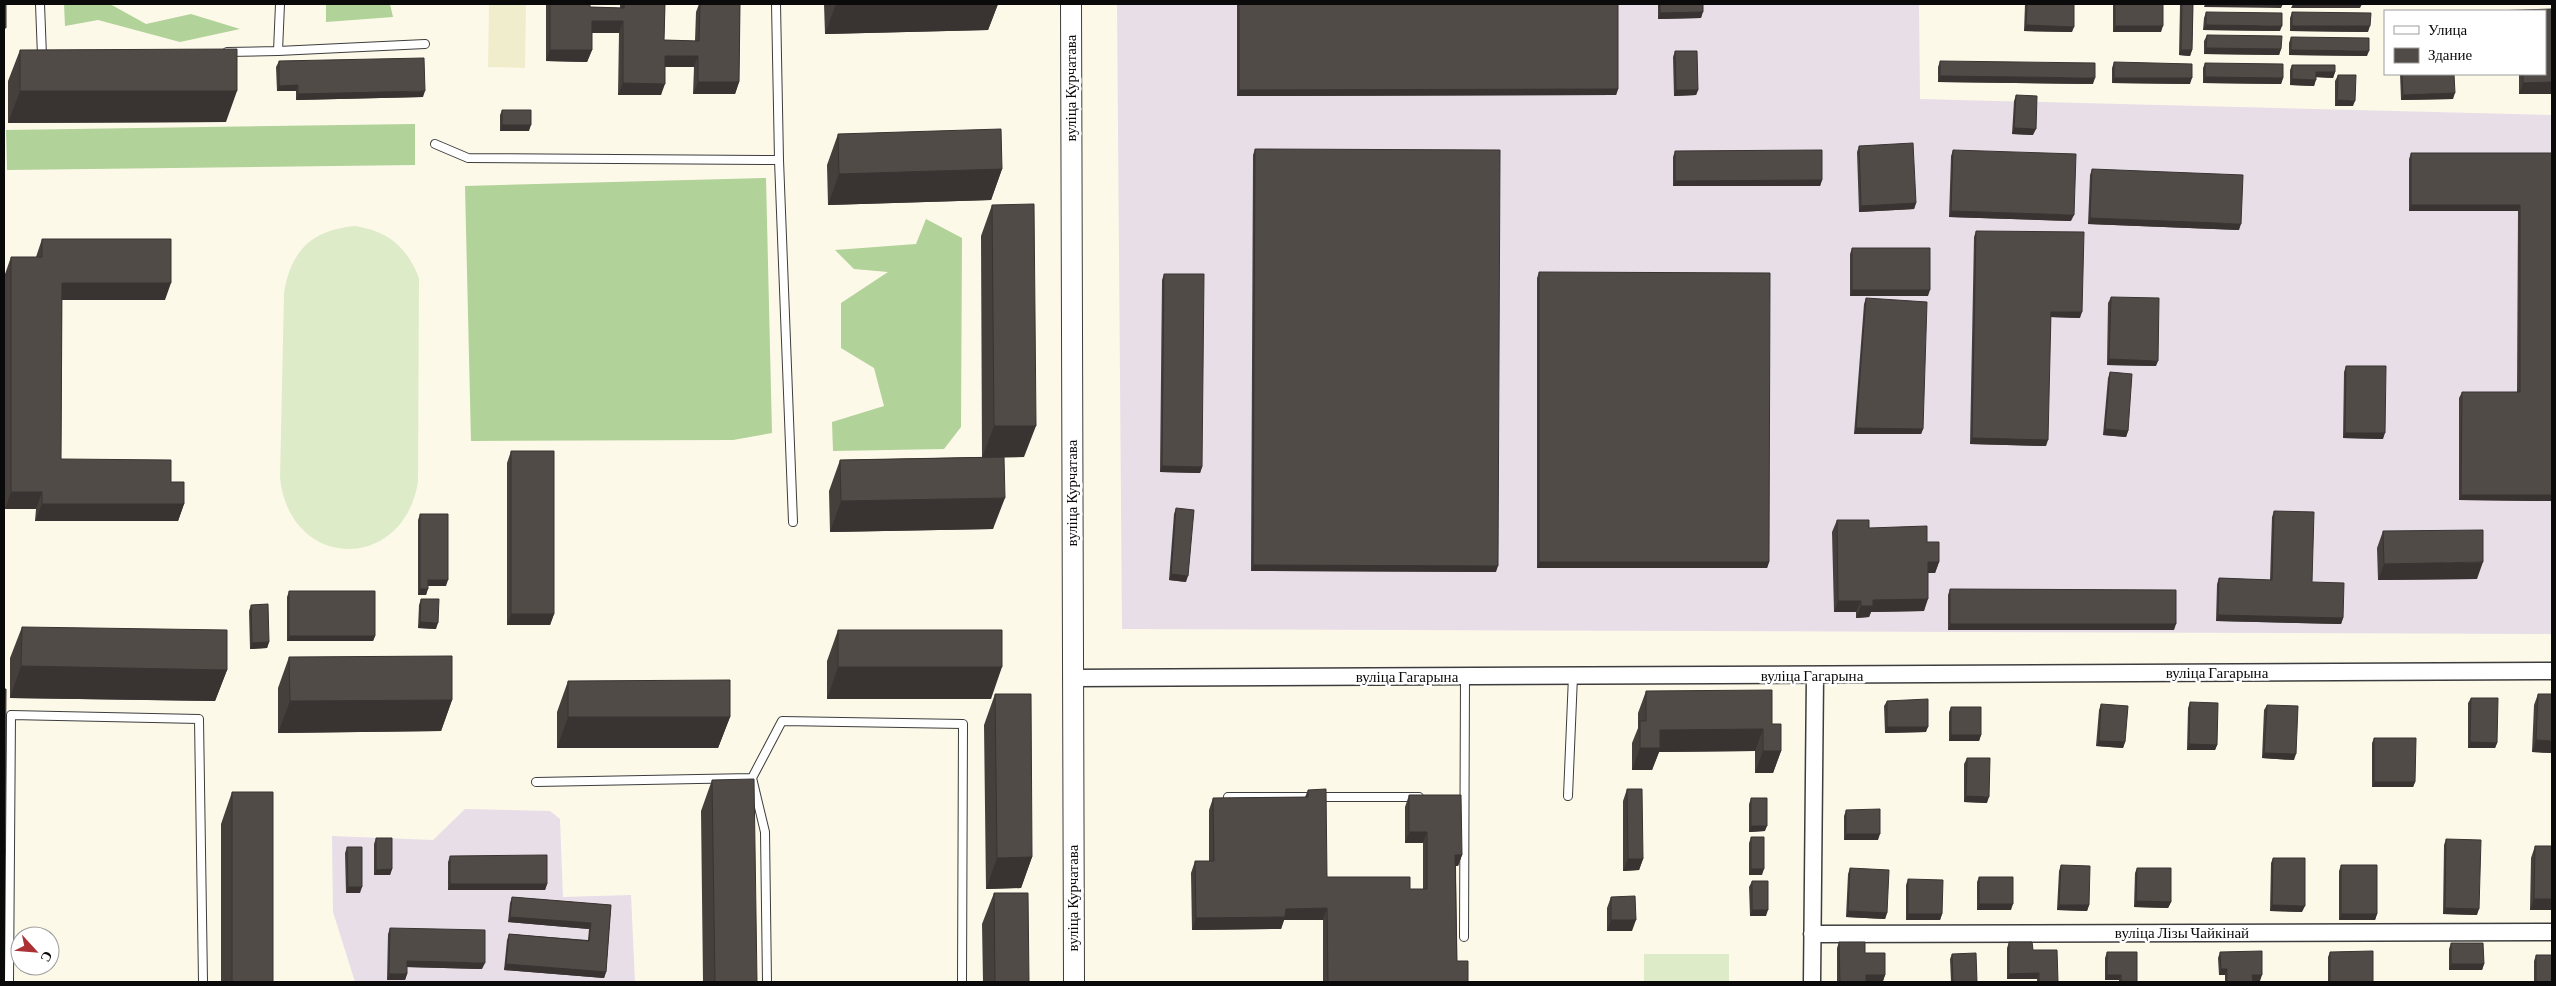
<svg xmlns="http://www.w3.org/2000/svg" width="2556" height="986" font-family="'Crimson Pro',serif">
  <rect width="100%" height="100%" fill="#fdf9e9"/>
  <!-- industrial -->
  <path fill="#e7dee8" d="M1117,4H1919L1920,99L2552,115V634L1122,629Z
    M465,809L550,811L560,819L563,897L631,895L635,982H355L333,912L332,836L433,840Z"/>
  <!-- farmland -->
  <path fill="#f0edcc" d="M489,4H526L525,68L488,67Z"/>
  <!-- forest -->
  <path fill="#b1d298" d="M64,4H110L146,24L191,14L240,29L180,42L98,20L65,26Z
    M326,4H390L393,17L326,22Z
    M415,124V165L7,170L6,130Z
    M766,178L772,433L733,440L471,441L465,186Z
    M926,219L962,238L961,427L944,449L833,451L832,422L884,406L874,368L841,348V303L888,272L854,269L835,250L916,244Z"/>
  <!-- pitch -->
  <path fill="#deebc8" d="M355,226C388,231 407,247 419,278L418,482C403,573 290,571 280,478L284,293C291,250 312,230 355,226Z
    M1644,954H1729V982H1644Z"/>
  <g fill="none" stroke-linecap="round" stroke-linejoin="round">
    <defs>
      <path id="service" d="M40,4L42,56H45
        M280,4L278,51L425,44
        M776,4L779,160
        M227,52L278,51
        M435,144L468,158L779,160L793,522
        M752,778L765,832L767,982
        M536,782L752,778L782,721L963,724L962,982
        M1568,796L1573,676
        M1228,797H1419
        M1464,937L1465,677
        M9,982L11,715L199,719L203,982"/>
      <path id="minor" d="M1072,678L2552,671
        M1812,934L2552,932
        M1812,982L1815,676"/>
      <path id="tertiary" d="M1071,4L1074,982"/>
    </defs>
    <!-- service casing -->
    <use href="#service" stroke="#3d3d3d" stroke-width="10"/>
    <!-- minor casing -->
    <use href="#minor" stroke="#3d3d3d" stroke-width="19"/>
    <!-- tertiary casing -->
    <use href="#tertiary" stroke="#3d3d3d" stroke-width="22"/>
    <!-- service -->
    <use href="#service" stroke="#fff" stroke-width="8"/>
    <!-- minor -->
    <use href="#minor" stroke="#fff" stroke-width="16"/>
    <!-- tertiary -->
    <use href="#tertiary" stroke="#fff" stroke-width="20"/>
  </g>
  <!-- wall -->
  <path fill="#46403d" d="M546,4H590V7L620,8V4H665L664,40L695,41L696,12L699,4H740L739,82L735,94H693L694,67H665L661,95H618L619,33H592V50L587,62L546,61Z
    M824,4H998L988,30L825,34Z
    M1237,4H1618V89L1616,95L1237,96Z
    M1658,4H1703L1701,18L1658,19Z
    M2025,4H2074L2072,32L2024,31Z
    M2113,4H2163L2161,32H2113Z
    M2180,4H2193L2192,50L2190,56L2179,55Z
    M2552,9V94H2519V74H2545Z
    M2206,12L2280,31L2203,30L2204,18Z
    M2292,12L2368,32L2290,31V18Z
    M2207,35L2281,49L2279,55L2204,54V41Z
    M2291,37L2367,56L2289,55V43Z
    M20,50L226,122L8,123V81Z
    M1675,51L1698,90L1696,95L1674,96L1673,57Z
    M279,61L423,97L296,100V91H277L276,67Z
    M1940,61L2093,84L1938,82V67Z
    M2114,62L2190,84L2112,83V68Z
    M2205,63L2283,78L2281,84L2203,83V68Z
    M2292,65L2335,72L2333,78L2316,77L2314,86L2290,85V70Z
    M2400,74H2454L2453,99L2401,100Z
    M2338,75L2353,106H2335V81Z
    M2016,95L2033,135L2012,134L2014,101Z
    M502,110L529,131H500V115Z
    M838,134L1002,169L991,200L828,205L827,165Z
    M1859,146L1916,203L1914,209L1859,212L1857,152Z
    M1255,149L1496,572L1251,571L1253,155Z
    M1953,150L2071,221L1949,217L1951,156Z
    M1675,151L1822,180L1820,186H1673V157Z
    M2411,153H2552V501L2459,500V398L2462,392H2517L2518,211H2409V159Z
    M2092,169L2239,230L2088,224L2090,175Z
    M992,205L1024,457H1004L993,529L830,532L829,491L840,460L982,457L981,236Z
    M1976,231L2080,318L2051,317L2046,446L1970,444L1974,237Z
    M42,239L165,300H62L61,459L171,482L184,504L178,521H35L36,509H5V274L11,257H36Z
    M1852,248L1928,296H1850V254Z
    M1539,272L1769,562L1767,568H1537V278Z
    M1164,274L1202,467L1200,473L1160,472L1162,280Z
    M2111,297L2156,366L2107,365L2108,303Z
    M1866,298L1923,429L1921,434H1854L1864,304Z
    M2346,366L2383,439L2343,438L2344,372Z
    M2110,372L2128,431L2126,437L2103,435L2108,378Z
    M511,451L554,614L550,625H507V463Z
    M1176,508L1186,582L1169,580L1174,514Z
    M2274,511L2312,582L2343,618L2341,624L2216,621L2217,584L2219,578L2270,580L2272,517Z
    M420,514L446,586H428L426,595H418V520Z
    M1837,520L1927,542L1939,562L1935,573H1928L1924,611L1871,612L1869,617L1856,618V612H1834L1832,532Z
    M2383,531L2477,579L2378,580L2377,548Z
    M1950,589L2174,630H1948V595Z
    M289,591L375,636L373,641H287V597Z
    M421,599L436,629L418,628L419,605Z
    M251,605L269,642L267,648L250,649L249,611Z
    M22,627L227,670L215,701L10,698V658Z
    M838,630L991,699H827V661Z
    M289,657L452,700L441,731L278,733V688Z
    M568,681L730,717L718,748H557V712Z
    M1646,691L1772,724L1781,751L1773,773H1755V751L1659,752L1652,770H1632V743L1638,728V713Z
    M995,694L1032,857L1021,888L986,889L984,725Z
    M2538,694L2552,753L2532,752L2534,705Z
    M2471,698L2497,743L2495,748H2468V703Z
    M1887,701L1926,732L1885,733L1884,706Z
    M2190,702L2217,745L2215,750H2187L2188,708Z
    M2101,704L2125,742L2123,748L2096,746L2099,710Z
    M2267,705L2294,760L2262,758L2264,710Z
    M1951,707L1981,735L1979,741H1949V712Z
    M2374,738L2415,782L2413,787H2372V743Z
    M1967,758L1987,803L1964,802V764Z
    M712,780L757,982H703L701,811Z
    M1627,789L1643,859L1639,870L1623,871V801Z
    M1308,790L1327,877L1410,889H1423V843H1405V807L1409,795L1462,855L1458,866H1456L1457,961L1468,982H1323V920H1284L1281,929L1192,930L1191,873L1195,861H1209V810L1213,798L1305,797Z
    M232,792L273,982H221V824Z
    M1751,798L1765,831L1749,832V804Z
    M1846,810L1878,840H1844V816Z
    M1751,837L1762,875H1749V843Z
    M376,838L392,869L390,875H374V844Z
    M2446,839L2477,915L2443,914L2444,845Z
    M2535,846H2552V910H2530L2531,858Z
    M347,847L360,893H346L345,853Z
    M450,856L547,884L545,890H448V862Z
    M2273,858L2302,912L2270,911L2271,863Z
    M2061,865L2089,905L2087,911L2057,910L2059,871Z
    M2341,865L2377,914L2375,920H2339V871Z
    M1850,868L1887,913L1885,919L1846,917L1848,874Z
    M2137,868L2171,902L2168,908L2134,907L2135,873Z
    M1979,877L2011,910H1977V882Z
    M1908,879L1942,914L1940,920H1906V885Z
    M1752,881L1766,916H1750L1749,887Z
    M994,893L1029,982H983L982,924Z
    M512,897L611,905L606,972L604,978L504,970L507,940L509,934L588,940L589,929L508,922L510,903Z
    M1611,897L1632,931H1607V908Z
    M390,928L482,969L407,967V974L405,980H387L388,934Z
    M1839,942L1865,953L1885,975L1883,981H1866V982H1837V948Z
    M2009,942L2033,950L2058,982H2037V979H2007V948Z
    M2451,943L2484,964L2482,970H2449V949Z
    M2107,952L2137,982H2119V980H2105V958Z
    M2220,952L2260,981H2253V982H2225V975H2219L2218,958Z
    M2330,952L2373,982H2328V957Z
    M1952,954L1977,982H1951L1950,959Z
    M2536,955L2552,982H2534V961Z"/>
  <!-- shaded-wall -->
  <path fill="#393432" d="M209,4H244L209,5Z
    M836,4H998L988,30L825,34Z
    M2205,4H2283L2281,8L2204,7Z
    M2293,4H2362L2360,8H2291Z
    M1703,12L1701,18L1658,19L1660,13Z
    M592,21H623L619,33H588Z
    M2026,25L2074,27L2072,32L2024,31Z
    M2206,25L2282,26L2280,31L2203,30Z
    M2115,26H2163L2161,32H2113Z
    M2292,26H2370L2368,32L2290,31Z
    M2206,48L2281,49L2279,55L2204,54Z
    M550,50H592L587,62L546,61Z
    M2181,50H2192L2190,56L2179,55Z
    M2291,50L2369,51L2367,56L2289,55Z
    M665,56H698L694,67H661Z
    M2316,72H2335L2333,78L2314,77Z
    M1940,76L2095,78L2093,84L1938,82Z
    M2205,77L2283,78L2281,84L2203,83Z
    M2114,78H2192L2190,84L2112,83Z
    M2292,79L2316,80L2314,86L2290,85Z
    M698,82H739L735,94H693Z
    M2552,82V94H2519L2523,83Z
    M623,83L665,84L661,95H618Z
    M298,85L296,91H277L279,86Z
    M1618,89L1616,95L1237,96L1239,90Z
    M1676,90H1698L1696,95L1674,96Z
    M20,91H237L226,122L8,123Z
    M425,91L423,97L296,100L298,94Z
    M2455,93L2453,99L2401,100L2403,95Z
    M2337,100L2355,101L2353,106H2335Z
    M502,125H531L529,131H500Z
    M2014,128L2036,129L2033,135L2012,134Z
    M1002,169L991,200L828,205L839,174Z
    M1822,180L1820,186H1673L1675,181Z
    M1916,203L1914,209L1859,212L1861,206Z
    M2411,205H2520L2518,211H2409Z
    M1951,211L2074,215L2071,221L1949,217Z
    M2090,218L2241,224L2239,230L2088,224Z
    M62,283H171L165,300H56Z
    M1852,290H1930L1928,296H1850Z
    M2051,312H2082L2080,318L2049,317Z
    M2109,359L2158,361L2156,366L2107,365Z
    M994,426H1036L1024,457L982,458Z
    M1856,428L1923,429L1921,434H1854Z
    M2105,429L2128,431L2126,437L2103,435Z
    M2345,433H2385L2383,439L2343,438Z
    M1972,438L2048,440L2046,446L1970,444Z
    M1162,466L1202,467L1200,473L1160,472Z
    M11,492H42L36,509H5Z
    M2461,495H2552V501L2459,500Z
    M1005,498L993,529L830,532L841,501Z
    M42,504H184L178,521H35Z
    M1539,562H1769L1767,568H1537Z
    M1928,562H1939L1935,573H1923Z
    M2483,562L2477,579L2378,580L2384,564Z
    M1253,565L1498,566L1496,572L1251,571Z
    M1171,574L1188,576L1186,582L1169,580Z
    M428,580H448L446,586H426Z
    M420,589H428L426,595H418Z
    M1928,599L1924,611L1871,612L1869,617L1856,618L1861,606L1873,600Z
    M1838,601H1861L1856,612H1834Z
    M511,614H554L550,625H507Z
    M2218,615L2343,618L2341,624L2216,621Z
    M420,622L438,623L436,629L418,628Z
    M1950,624H2176L2174,630H1948Z
    M289,636H375L373,641H287Z
    M269,642L267,648L250,649L252,643Z
    M21,666L227,670L215,701L10,698Z
    M838,667H1002L991,699H827Z
    M452,700L441,731L278,733L290,701Z
    M568,717H730L718,748H557Z
    M1887,727H1928L1926,732L1885,733Z
    M1763,729L1755,751L1659,752L1652,770H1632L1640,748L1660,730Z
    M1951,735H1981L1979,741H1949Z
    M2536,740L2552,741V753L2532,752Z
    M2099,741L2125,742L2123,748L2096,746Z
    M2470,742L2497,743L2495,748H2468Z
    M2189,744L2217,745L2215,750H2187Z
    M1763,751H1781L1773,773H1755Z
    M2264,753L2296,754L2294,760L2262,758Z
    M2374,782H2415L2413,787H2372Z
    M1966,796L1989,797L1987,803L1964,802Z
    M1751,826H1767L1765,831L1749,832Z
    M1409,832H1427L1423,843H1405Z
    M1846,834H1880L1878,840H1844Z
    M1455,855H1462L1458,866H1451Z
    M1032,857L1021,888L986,889L997,858Z
    M1628,859H1643L1639,870L1623,871Z
    M392,869L390,875H374L376,870Z
    M1751,869H1764L1762,875H1749Z
    M450,884H547L545,890H448Z
    M348,887H362L360,893H346Z
    M2534,899H2552V910H2530Z
    M2136,901L2171,902L2168,908L2134,907Z
    M1979,904H2013L2011,910H1977Z
    M2059,905H2089L2087,911L2057,910Z
    M2272,905L2305,906L2302,912L2270,911Z
    M1327,908L1323,920H1284L1281,929L1192,930L1196,918L1286,909Z
    M2445,908L2479,909L2477,915L2443,914Z
    M1752,910H1768L1766,916H1750Z
    M1848,911L1887,913L1885,919L1846,917Z
    M1908,914H1942L1940,920H1906Z
    M2341,914H2377L2375,920H2339Z
    M510,917L591,923L589,929L508,922Z
    M1611,920H1636L1632,931H1607Z
    M407,961L485,963L482,969L405,967Z
    M506,964L606,972L604,978L504,970Z
    M2451,964H2484L2482,970H2449Z
    M2221,969H2227L2225,975H2219Z
    M2039,973L2037,979H2007L2009,974Z
    M389,974H407L405,980H387Z
    M1866,975H1885L1883,981H1863Z
    M2107,975H2121L2119,980H2105Z
    M2252,975H2262L2260,981H2250Z"/>
  <!-- building -->
  <path fill="#514b47" stroke="#393432" d="M4,4H6V28H4Z
    M550,4H590V7L624,8V4H665L664,40L699,41L700,4H740L739,82H698V56H665V84L623,83V21H592V50H550Z
    M1239,4H1618V89L1239,90Z
    M1660,4H1703V12L1660,13Z
    M2027,4H2074V27L2026,25Z
    M2115,4H2163V26H2115Z
    M2182,4H2193L2192,50H2181Z
    M2552,9V82L2523,83V74H2545V11H2493Z
    M2206,12L2282,13V26L2206,25Z
    M2292,12L2371,13L2370,26H2292Z
    M2207,35L2282,36L2281,49L2206,48Z
    M2291,37L2369,38V51L2291,50Z
    M237,49V91H20V50Z
    M1675,51H1697L1698,90H1676Z
    M424,58L425,91L298,94V85L279,86V61Z
    M1940,61L2095,63V78L1940,76Z
    M2114,62L2192,64V78H2114Z
    M2205,63L2283,64V78L2205,77Z
    M2292,65H2335V72H2316V80L2292,79Z
    M2402,74H2454L2455,93L2403,95Z
    M2338,75H2356L2355,101L2337,100Z
    M2016,95L2037,96L2036,129L2014,128Z
    M502,110H531V125H502Z
    M1001,129L1002,169L839,174L838,134Z
    M1913,143L1916,203L1861,206L1859,146Z
    M1255,149L1500,150L1498,566L1253,565Z
    M1822,150V180L1675,181V151Z
    M1953,150L2076,154L2074,215L1951,211Z
    M2411,153H2552V495H2461L2462,392H2520V205H2411Z
    M2092,169L2243,175L2241,224L2090,218Z
    M1034,204L1036,426H994L992,205Z
    M1976,231L2084,232L2082,312H2051L2048,440L1972,438Z
    M42,239H171V283H62L61,459L171,460V482H184V504H42V492H11V257H42Z
    M1852,248H1930V290H1852Z
    M1539,272L1770,273L1769,562H1539Z
    M1164,274H1204L1202,467L1162,466Z
    M2111,297L2159,298L2158,361L2109,359Z
    M1866,298L1927,302L1923,429L1856,428Z
    M2346,366H2386L2385,433H2345Z
    M2110,372L2132,374L2128,431L2105,429Z
    M511,451H554V614H511Z
    M1004,457L1005,498L841,501L840,460Z
    M1176,508L1194,510L1188,576L1171,574Z
    M2274,511L2314,512L2312,582L2344,583L2343,618L2218,615L2219,578L2272,580Z
    M420,514H448V580H428V589H420Z
    M1837,520H1869V528L1927,526V542H1939V562H1928V599L1873,600V606H1861V601H1838Z
    M2483,530V562L2384,564L2383,531Z
    M1950,589L2176,590V624H1950Z
    M289,591H375V636H289Z
    M421,599H439L438,623L420,622Z
    M268,604L269,642L252,643L251,605Z
    M22,627L227,630V670L21,666Z
    M838,630H1002V667H838Z
    M452,656V700L290,701L289,657Z
    M730,680V717H568V681Z
    M4,689H6L5,854H4Z
    M1772,690V724H1781V751H1763V729L1660,730V748H1640V721H1646V691Z
    M995,694H1031L1032,857L997,858Z
    M2538,694H2552V741L2536,740Z
    M2471,698H2498L2497,743L2470,742Z
    M1928,699V727H1887V701Z
    M2190,702L2218,703L2217,745L2189,744Z
    M2101,704L2128,706L2125,742L2099,741Z
    M2267,705L2298,706L2296,754L2264,753Z
    M1951,707H1981V735H1951Z
    M2374,738H2416L2415,782H2374Z
    M1967,758H1990L1989,797L1966,796Z
    M754,779L757,982H715L712,780Z
    M1326,789L1327,877H1410V889H1427V832H1409V795H1461L1462,855H1455L1457,961H1468V982H1328L1327,908L1286,909L1285,917L1196,918L1195,861H1214L1213,798L1308,797V790Z
    M1627,789H1642L1643,859H1628Z
    M232,792H273V982H232Z
    M1751,798H1767V826H1751Z
    M1880,809V834H1846V810Z
    M1751,837H1764V869H1751Z
    M376,838H392V869L376,870Z
    M2446,839L2481,840L2479,909L2445,908Z
    M2535,846H2552V899H2534Z
    M347,847H362V887H348Z
    M547,855V884H450V856Z
    M2273,858H2305V906L2272,905Z
    M2061,865L2090,866L2089,905H2059Z
    M2341,865H2377V914H2341Z
    M1850,868L1889,870L1887,913L1848,911Z
    M2137,868H2171V902L2136,901Z
    M1979,877H2013V904H1979Z
    M1908,879L1943,880L1942,914H1908Z
    M1752,881H1768V910H1752Z
    M994,893H1028L1029,982H995Z
    M1635,896L1636,920H1611V897Z
    M512,897L611,905L606,972L506,964L509,934L589,941L591,923L510,917Z
    M390,928L485,930V963L407,961V974H389Z
    M1839,942H1865V953H1885V975H1866V982H1840Z
    M2009,942H2032L2033,950H2057L2058,982H2039V973L2009,974Z
    M2451,943H2483L2484,964H2451Z
    M2262,951V975H2252L2253,982H2227V969H2221L2220,952Z
    M2373,951V982H2330V952Z
    M2107,952H2137V982H2121V975H2107Z
    M1976,953L1977,982H1953L1952,954Z
    M2536,955H2552V982H2536Z"/>
  <g text-anchor="middle" stroke-width="5" stroke-linejoin="round" paint-order="stroke">
    <!-- street labels -->
    <g font-size="15" fill="#0a0a0a" stroke="#fff">
      <text transform="translate(1071 88) rotate(-90)" y="5">вуліца Курчатава</text>
      <text transform="translate(1072 493) rotate(-90)" y="5">вуліца Курчатава</text>
      <text x="2217" y="678">вуліца Гагарына</text>
      <text x="1812" y="681">вуліца Гагарына</text>
      <text x="1407" y="682">вуліца Гагарына</text>
      <text transform="translate(1073 898) rotate(-90)" y="5">вуліца Курчатава</text>
      <text x="2182" y="938">вуліца Лізы Чайкінай</text>
    </g>
  </g>
  <!-- border -->
  <rect width="2556" height="986" fill="none" stroke="#0a0a0a" stroke-width="10"/>
  <!-- legend -->
  <rect x="2384" y="10" width="162" height="65" fill="#ffffff" stroke="#9d9d9d"/>
  <rect x="2394" y="26" width="25" height="8" fill="#ffffff" stroke="#9d9d9d"/>
  <text x="2428" y="35" font-size="15" fill="#0a0a0a">Улица</text>
  <rect x="2394" y="48" width="25" height="15" fill="#514b47" stroke="#9d9d9d"/>
  <text x="2428" y="60" font-size="15" fill="#0a0a0a">Здание</text>
  <!-- north arrow -->
  <g transform="translate(35 951) rotate(116)"><circle r="24" fill="#ffffff" stroke="#9d9d9d"/>
  <path d="M0-4L9 19L0 12L-9 19Z" fill="#ab3135"/>
  <text y="-8" font-size="14" font-weight="bold" text-anchor="middle" fill="#0a0a0a">С</text>
  </g>
</svg>
